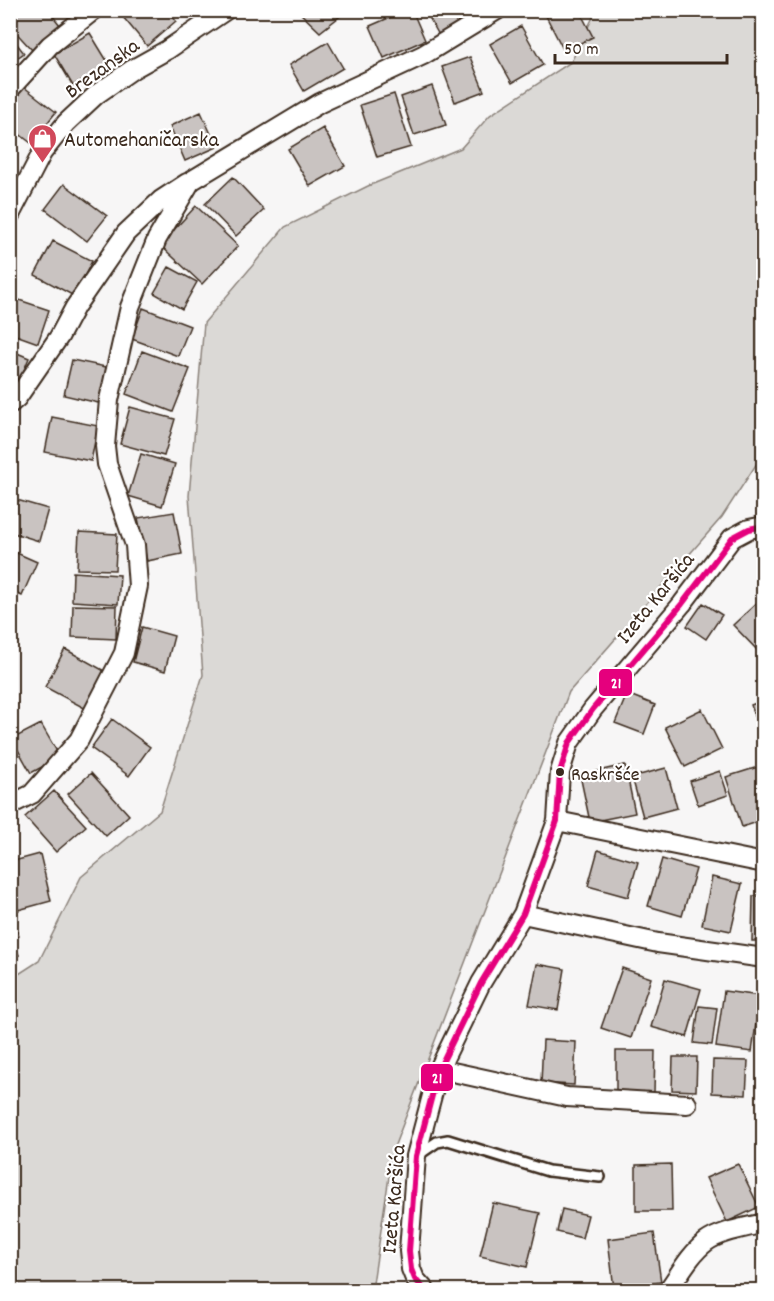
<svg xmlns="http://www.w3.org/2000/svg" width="774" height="1301" font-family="Dekko,sans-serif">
  <rect width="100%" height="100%" fill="#f7f6f6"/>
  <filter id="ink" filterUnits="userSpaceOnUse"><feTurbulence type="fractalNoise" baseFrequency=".0167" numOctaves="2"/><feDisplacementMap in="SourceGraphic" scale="12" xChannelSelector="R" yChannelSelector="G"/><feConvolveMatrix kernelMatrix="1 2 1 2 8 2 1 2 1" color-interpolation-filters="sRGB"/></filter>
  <g filter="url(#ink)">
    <!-- green -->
    <path fill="#dbd9d6" stroke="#8b827a" stroke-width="1.5" d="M596,11H763V454L722,517L569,692L393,1150L372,1290H11V979L39,961L81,877L160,811L203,675L189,496L204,323L285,227L368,186L461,148L490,115L571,62Z"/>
    <!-- building -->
    <path fill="#c9c3c1" stroke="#3b2a1e" stroke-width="1.5" d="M10,10H48L60,25L32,50L10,26Z
      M131,10H167L176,21L147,46L123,17Z
      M297,10H348L320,32Z
      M407,10H412L425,40L384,58L370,26Z
      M425,10H479L440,37Z
      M543,10H579L593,37L564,51Z
      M521,26L543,65L512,83L490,44Z
      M90,33L109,64L73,86L54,54Z
      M10,35L24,53L10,63Z
      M328,42L343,68L304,91L289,65Z
      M470,57L484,91L455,102L442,67Z
      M432,86L446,125L414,135L401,97Z
      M24,87L56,112L31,143L10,127V105Z
      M394,94L411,147L377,157L360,105Z
      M201,112L217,147L185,161L170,126Z
      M323,128L345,166L310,186L288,149Z
      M233,177L264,210L236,236L205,204Z
      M64,184L107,216L87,241L45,209Z
      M196,206L238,246L202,284L160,245Z
      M53,241L92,261L74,296L35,275Z
      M169,267L197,282L182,309L154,293Z
      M10,297L49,310L38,343L10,333Z
      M143,308L190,326L178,356L132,339Z
      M10,350L29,358L17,387L10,384Z
      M142,351L190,369L173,412L126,394Z
      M72,360L111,368L103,404L64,395Z
      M130,407L175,419L164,456L120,444Z
      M52,417L98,426L91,461L45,452Z
      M141,454L175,464L162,506L128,496Z
      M10,498L48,509L39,541L10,532Z
      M174,512L182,554L147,561L138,518Z
      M79,532L117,534L115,570L77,569Z
      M10,550L37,562L22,596L10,591Z
      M73,572L120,575L118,604L72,601Z
      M761,599L764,602V654L762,655L733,625Z
      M10,600H15L11,643H10Z
      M703,603L722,615L706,639L687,626Z
      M73,605L117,606L116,639L72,637Z
      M142,627L174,636L165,671L133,662Z
      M65,649L108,673L88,710L45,687Z
      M627,694L655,705L644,734L615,723Z
      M764,700V739H763L751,705Z
      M702,709L722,749L685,767L665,727Z
      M112,719L150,747L129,776L91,748Z
      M41,724L60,757L31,773L12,739Z
      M10,740L18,781L10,783Z
      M625,765L635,813L590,822L580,775Z
      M758,767L764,783V820L742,827L726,777Z
      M666,768L677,808L643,817L632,777Z
      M720,771L728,795L698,805L690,781Z
      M91,773L129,815L106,836L68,794Z
      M54,791L86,826L56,852L25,817Z
      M598,850L638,862L628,897L588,886Z
      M40,854L51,901L18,910L10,878V862Z
      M662,859L696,869L682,916L648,906Z
      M712,877L742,884L731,931L702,925Z
      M753,896H764V941H752Z
      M10,915L19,936L10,939Z
      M13,942L19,955L10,959V943Z
      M537,964L565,969L558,1010L529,1005Z
      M622,968L651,978L631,1038L601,1028Z
      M665,979L701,989L687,1037L651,1027Z
      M724,991L760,996L752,1052L716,1047Z
      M699,1006L717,1008L712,1045L694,1043Z
      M543,1040L576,1042L574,1085L541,1083Z
      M616,1051H655L654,1093H616Z
      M673,1057H697L696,1091L672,1090Z
      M713,1060L748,1061L746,1095L712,1093Z
      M671,1164L672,1211H636V1165Z
      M738,1164L759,1207L727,1222L706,1178Z
      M493,1203L540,1213L527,1267L480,1256Z
      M562,1209L588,1215L582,1238L557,1232Z
      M654,1233L661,1282L614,1289L608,1239Z"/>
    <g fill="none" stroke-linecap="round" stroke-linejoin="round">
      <defs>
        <path id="lane" d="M418,1155L437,1142L448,1140L548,1171L600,1177"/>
        <path id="street" d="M10,89L50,45L94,10
          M10,215L42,153L66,123L97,94L133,69L167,50L226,10
          M10,404L17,398L59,337L75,307L126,233L161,200L187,183
          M10,805L32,794L79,740L124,653L138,586L135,545L107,464L105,446L109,400L130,307L157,239L191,181L320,103L423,55L497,10
          M557,821L764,863
          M523,914L658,943L764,958
          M439,1069L567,1097L687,1104
          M425,1290L415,1279L411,1269L409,1251L416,1156L439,1069L481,983L523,914L557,821L560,772L569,743L593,709L682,604L732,538L749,529L764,526
          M668,1290C679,1275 690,1254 706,1242C721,1231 745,1228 764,1223"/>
      </defs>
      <!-- lane casing -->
      <use href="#lane" stroke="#3b2a1e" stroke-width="14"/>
      <!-- street casing -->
      <use href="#street" stroke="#3b2a1e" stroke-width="22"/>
      <!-- lane -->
      <use href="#lane" stroke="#fff" stroke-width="9"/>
      <!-- street -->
      <use href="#street" stroke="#fff" stroke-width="18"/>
      <defs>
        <path id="bus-1" d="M425,1290L415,1279L411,1269L409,1251L416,1156L439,1069L481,983L523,914L557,821L560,772L569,743L593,709L682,604L732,538L749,529L764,526"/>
      </defs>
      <!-- bus-1 casing -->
      <use href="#bus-1" stroke="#fff" stroke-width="10"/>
      <!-- bus-1 -->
      <use href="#bus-1" stroke="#e5007d" stroke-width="6"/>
    </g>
  </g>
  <!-- icons -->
  <defs>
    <symbol id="shop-pin" viewBox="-11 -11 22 30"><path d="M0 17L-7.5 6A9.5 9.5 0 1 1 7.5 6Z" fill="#d1495b" stroke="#fff"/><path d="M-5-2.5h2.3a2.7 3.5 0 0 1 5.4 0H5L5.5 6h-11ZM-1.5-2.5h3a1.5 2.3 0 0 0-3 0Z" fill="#fff"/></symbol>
  </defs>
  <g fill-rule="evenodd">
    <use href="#shop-pin" x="26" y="122" width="33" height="45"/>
  </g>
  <!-- markers -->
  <circle fill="#3b2a1e" stroke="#fff" stroke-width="2" cx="560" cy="772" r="5"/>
  <g text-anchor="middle" stroke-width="4.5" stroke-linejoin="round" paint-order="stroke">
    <!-- bus labels -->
    <g font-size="20" fill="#3b2a1e" stroke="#fff" text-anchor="start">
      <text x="571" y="780">Raskršće</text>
    </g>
    <!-- street labels -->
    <g font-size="22" fill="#3b2a1e" stroke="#fff">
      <text transform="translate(101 67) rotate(-36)" y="8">Brezanska</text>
      <text transform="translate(654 597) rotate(-51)" y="8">Izeta Karšića</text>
      <text transform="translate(392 1199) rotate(-85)" y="8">Izeta Karšića</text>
    </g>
    <!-- poi labels -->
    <g font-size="22" fill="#3b2a1e" stroke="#fff" text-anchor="start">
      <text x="64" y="146">Automehaničarska</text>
    </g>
  </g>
  <g stroke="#fff" stroke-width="2">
    <rect x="598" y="668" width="35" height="29" rx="6" fill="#e5007d"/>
    <rect x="420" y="1063" width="34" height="29" rx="6" fill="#e5007d"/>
  </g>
  <g font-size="16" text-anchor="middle" font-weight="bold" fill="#fff">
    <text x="616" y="688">21</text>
    <text x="437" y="1083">21</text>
  </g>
  <!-- margin -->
  <rect width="774" height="1301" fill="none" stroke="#fff" stroke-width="36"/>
  <rect x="18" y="18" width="738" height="1265" fill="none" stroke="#3b2a1e" stroke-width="2" filter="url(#ink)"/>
  <!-- scale -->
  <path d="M555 54v9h172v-9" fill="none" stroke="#3b2a1e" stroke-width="3"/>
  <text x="564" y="54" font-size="18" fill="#3b2a1e" stroke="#ffffff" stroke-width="4.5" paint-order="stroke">50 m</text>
</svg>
